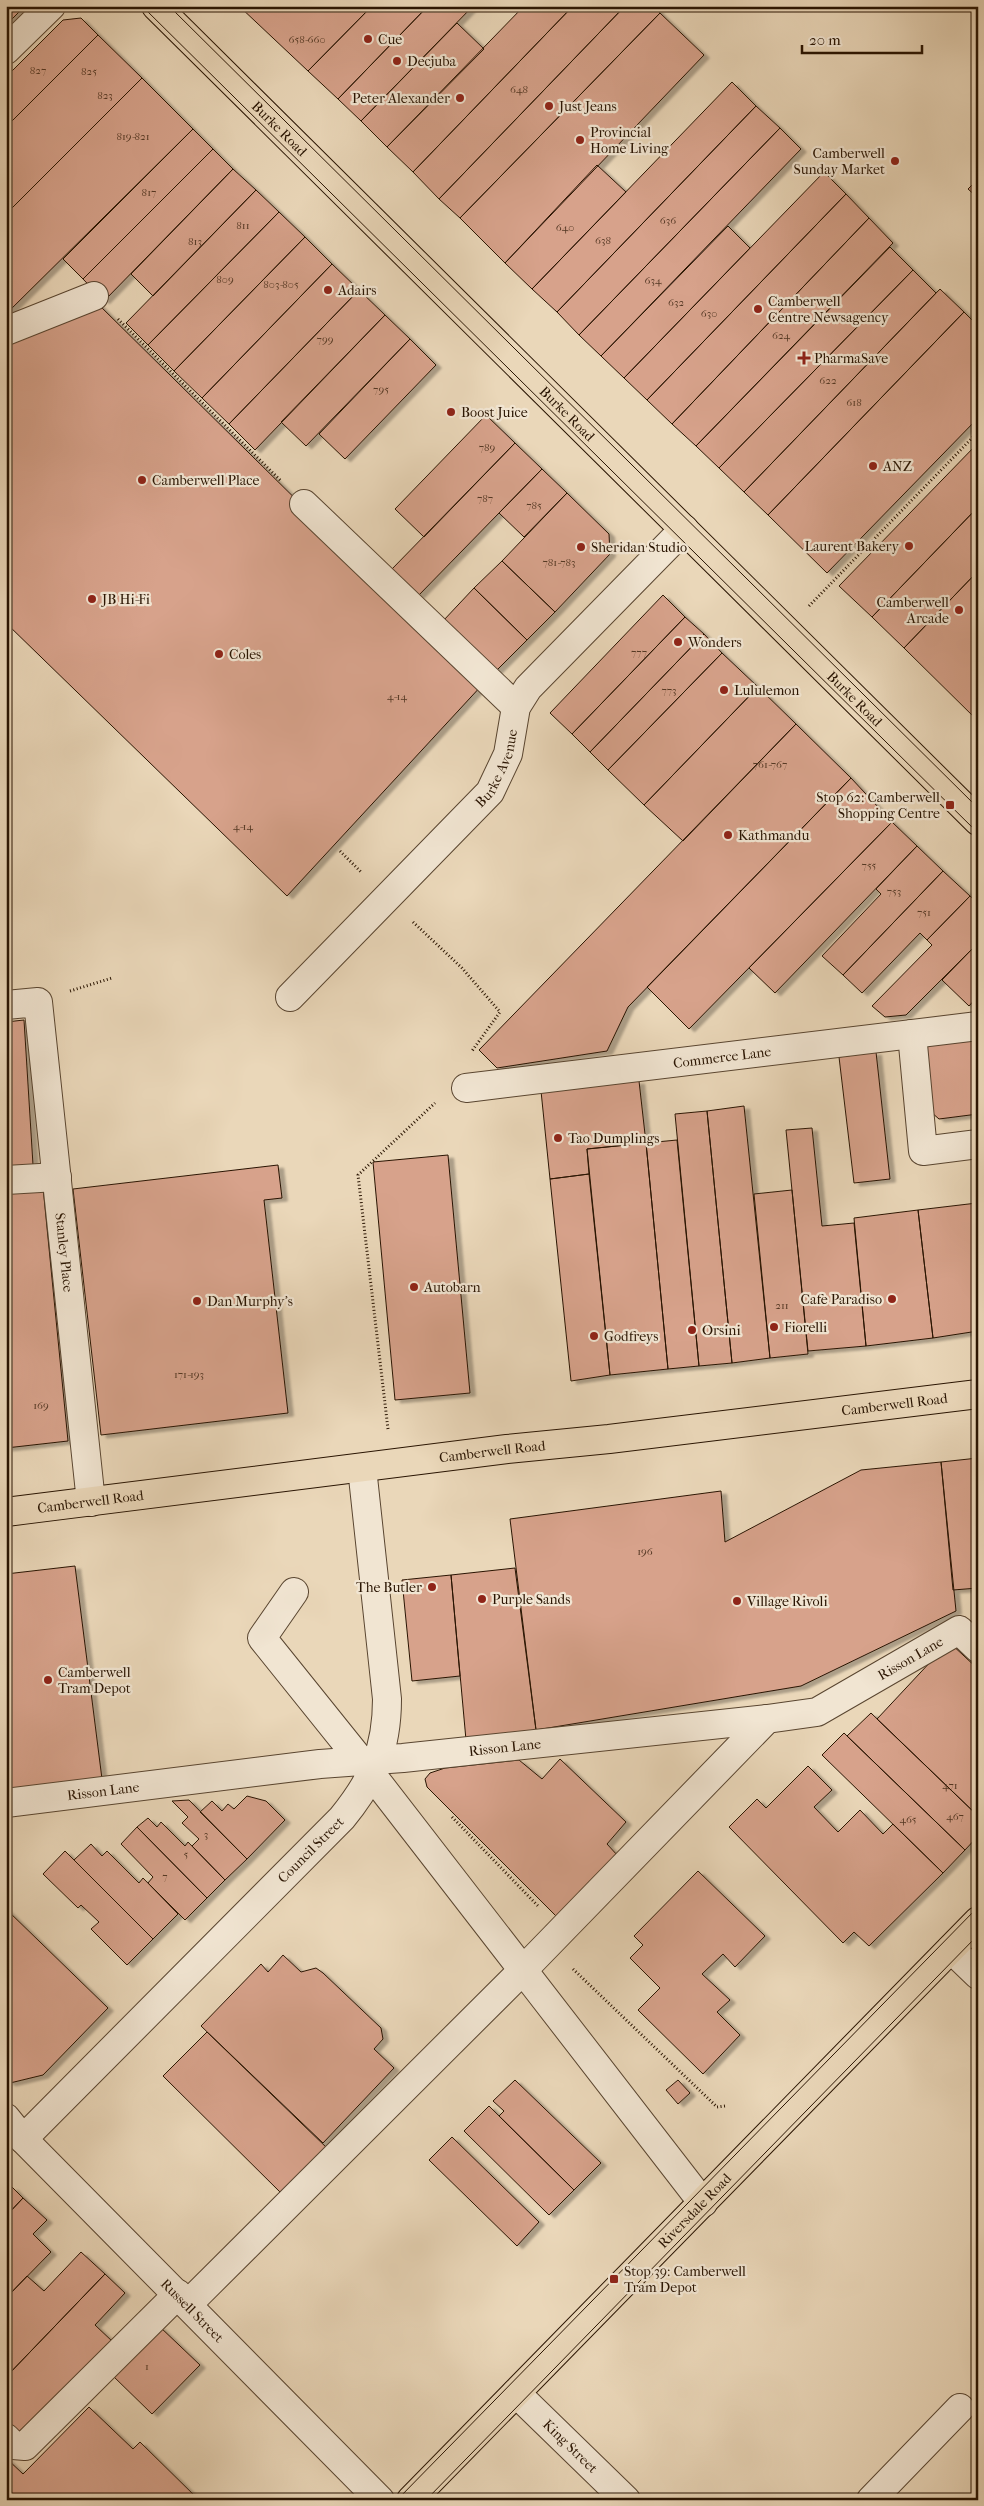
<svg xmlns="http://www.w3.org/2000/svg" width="984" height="2506" font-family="'IM FELL French Canon',serif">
  <defs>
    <filter id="shadow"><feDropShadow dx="5.5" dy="3" stdDeviation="1" flood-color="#0004"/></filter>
  </defs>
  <rect width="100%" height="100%" fill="#ead7b9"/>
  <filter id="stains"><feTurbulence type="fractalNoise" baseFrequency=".004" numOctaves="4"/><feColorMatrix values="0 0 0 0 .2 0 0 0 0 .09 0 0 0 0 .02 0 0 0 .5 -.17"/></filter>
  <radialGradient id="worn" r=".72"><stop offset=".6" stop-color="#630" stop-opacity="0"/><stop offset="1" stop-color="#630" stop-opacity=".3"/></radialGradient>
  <!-- building -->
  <path fill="#d7a28b" stroke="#291402" filter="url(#shadow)" d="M6,6H25L6,25Z
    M239,6H372L308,71Z
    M372,6H428L338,99L308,71Z
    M428,6H473L361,121L338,99Z
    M524,6H573L413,172L387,147Z
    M573,6H625L439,199L413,172Z
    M625,6H654L660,13L460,218L439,199Z
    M660,13L704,55L505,263L460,218Z
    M81,18L98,35L6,127V77L63,20Z
    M457,23L484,49L387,147L361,121Z
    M98,35L142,78L6,214V127Z
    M142,78L193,129L6,314V214Z
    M732,82L756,106L557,312L532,289Z
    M756,106L780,128L579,335L557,312Z
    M780,128L801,149L601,356L579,335Z
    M193,129L213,149L83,279L63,259Z
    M213,149L233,169L104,301L83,279Z
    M597,165L626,192L532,289L505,263Z
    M233,169L256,190L153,296L131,274Z
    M824,172L846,194L647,400L624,378Z
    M978,179V198L968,189Z
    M256,190L279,212L148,345L126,323Z
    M846,194L869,218L672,424L647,400Z
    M279,212L305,237L174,371L148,345Z
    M869,218L893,243L696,446L672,424Z
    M728,226L750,248L624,378L601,356Z
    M305,237L332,264L202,398L174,371Z
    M890,247L913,270L719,468L696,446Z
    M332,264L359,290L229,424L202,398Z
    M913,270L936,293L744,492L719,468Z
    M940,289L964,312L768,515L744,492Z
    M359,290L385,315L255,450L229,424Z
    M95,301L483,684L287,896L6,623V338Z
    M964,312L978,326V418L827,573L768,515Z
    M385,315L410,339L306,446L281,422Z
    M410,339L436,365L345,459L319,434Z
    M486,415L515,443L424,537L395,509Z
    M515,443L542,469L418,596L391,570Z
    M978,443V507L872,617L839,586Z
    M542,469L567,493L524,537L499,513Z
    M567,493L609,534L610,554L555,612L502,561Z
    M978,507V571L904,648L872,617Z
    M502,561L555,612L527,640L474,588Z
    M978,571V721L904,648Z
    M474,588L527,640L490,677L443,621Z
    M663,595L685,617L572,734L550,713Z
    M685,617L704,634L590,752L572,734Z
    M704,634L722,653L608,770L590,752Z
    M722,653L758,687L644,805L608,770Z
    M758,687L796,724L683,841L644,805Z
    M796,724L851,778L628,1007L607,1051L497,1068L479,1050Z
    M851,778L892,822L689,1029L647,987Z
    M892,822L917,846L775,993L749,968Z
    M917,846L943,871L843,975L822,956L881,894L876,889Z
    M943,871L970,896L927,940L920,933L862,993L843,975Z
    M970,896L978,903V943L906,1015L885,1017L872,1006L932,945L927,940Z
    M978,943V996L969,1006L942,980Z
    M24,1020L33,1165L6,1167V1022Z
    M978,1037V1114L939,1119L931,1112L924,1043Z
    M876,1052L890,1179L854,1183L839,1057Z
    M639,1081L646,1143L587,1149L589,1174L550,1179L541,1091Z
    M744,1106L770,1358L732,1363L707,1111Z
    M707,1111L732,1363L699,1366L675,1114Z
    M812,1128L822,1226L854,1223L866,1346L808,1351L786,1130Z
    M677,1140L699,1366L668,1369L646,1143Z
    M646,1143L668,1369L610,1375L587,1149Z
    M448,1155L470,1393L395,1400L373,1162Z
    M278,1165L282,1198L264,1200L288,1413L101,1435L73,1189Z
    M589,1174L610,1375L571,1381L550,1179Z
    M43,1187L68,1441L6,1448V1191Z
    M792,1190L808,1354L770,1358L754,1194Z
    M977,1203L978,1331L933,1338L918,1210Z
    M918,1210L933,1338L866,1346L854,1218Z
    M978,1458V1588L953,1590L941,1462Z
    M941,1462L956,1611L801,1686L536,1730L510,1519L721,1491L725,1542L861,1470Z
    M75,1566L102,1779L6,1791V1574Z
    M515,1568L536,1730L466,1740L451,1575Z
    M451,1575L460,1676L412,1681L402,1580Z
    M949,1642L978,1669V1816L877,1719Z
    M871,1713L978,1816V1836L965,1850L847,1736Z
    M844,1733L965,1850L943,1873L822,1755Z
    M560,1759L626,1822L607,1844L618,1856L558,1918L427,1787L425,1779L430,1773L445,1768L519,1760L542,1779Z
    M808,1766L832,1790L814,1807L838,1832L860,1810L883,1834L893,1824L943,1873L869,1946L854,1932L843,1943L729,1827L757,1799L766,1808Z
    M247,1796L266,1801L285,1820L247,1859L200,1812L212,1801L222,1811L228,1804L234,1809Z
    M189,1800L247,1859L225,1880L192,1846L199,1839L182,1823L188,1817L172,1801Z
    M148,1818L157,1827L161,1822L185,1846L188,1842L225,1880L207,1898L137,1827Z
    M137,1827L207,1898L185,1920L148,1883L153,1877L121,1844Z
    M91,1844L102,1856L107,1851L139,1883L143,1878L178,1914L153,1939L74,1860Z
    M65,1851L153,1939L127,1965L91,1929L99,1922L81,1905L78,1908L43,1874Z
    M698,1871L765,1936L735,1967L723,1954L702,1974L730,2000L717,2012L740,2035L703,2074L638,2010L660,1988L630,1958L643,1945L634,1936Z
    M6,1909L108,2008L43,2075L10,2083L6,2080Z
    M283,1955L301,1972L316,1968L323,1973L381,2028L383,2039L374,2049L394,2068L323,2143L201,2026L261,1964L268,1972Z
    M207,2032L328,2149L283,2195L163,2076Z
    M515,2080L601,2163L574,2190L499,2116L504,2111L493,2101Z
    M678,2080L690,2093L678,2104L666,2090Z
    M489,2106L574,2190L549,2215L464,2131Z
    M452,2137L539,2222L517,2246L429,2160Z
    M12,2187L23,2198L6,2216V2192Z
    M23,2198L47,2220L33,2234L51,2252L6,2298V2216Z
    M81,2252L105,2274L6,2377V2298L27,2276L44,2291Z
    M105,2274L125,2293L95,2325L113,2342L26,2434L16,2433L6,2424V2377Z
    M159,2326L200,2365L152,2414L112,2375Z
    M89,2407L133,2449L140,2442L199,2500H6V2458L23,2474Z"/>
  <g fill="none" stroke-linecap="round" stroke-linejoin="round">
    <defs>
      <g id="minor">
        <path d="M6,50L51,6"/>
        <path d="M6,331L94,296"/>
        <path d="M304,504L516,707"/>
        <path id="s1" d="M290,997L490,792L508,754L516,707L528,688L684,529"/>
        <path id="s2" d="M6,1005L38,1002L91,1502"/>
        <path d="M912,1034L923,1151L978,1144"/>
        <path id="s3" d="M466,1088L978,1026"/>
        <path d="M6,1180L57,1177"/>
        <path d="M294,1592L262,1638L372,1775L703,2203"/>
        <path id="s4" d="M6,1803L320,1764L403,1758L767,1719L817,1712L959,1630L978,1648"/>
        <path d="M951,1949L978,1975"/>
        <path id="s5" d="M6,2118L23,2139L380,2500"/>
        <path id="s6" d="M23,2139L342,1818C373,1780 387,1749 387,1699L362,1468"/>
        <path d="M188,2304L525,1968L767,1719"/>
        <path id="s7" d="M516,2393L626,2500"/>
        <path d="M6,2438L13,2445L25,2446L178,2294"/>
        <path d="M871,2500L960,2408"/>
      </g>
      <g id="major">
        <path id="s8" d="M156,6L978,821"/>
        <path id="s9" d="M6,1512L507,1449L609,1439L978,1394"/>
        <path id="s10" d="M411,2500L978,1921"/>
      </g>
    </defs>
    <!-- minor casing -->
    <use href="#minor" stroke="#594530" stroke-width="30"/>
    <!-- major casing -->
    <use href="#major" stroke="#291402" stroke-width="30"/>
    <!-- path -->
    <path stroke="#291402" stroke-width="3" stroke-dasharray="1 2.5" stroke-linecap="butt" d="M118,319L281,481
      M809,606L978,432
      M340,851L362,873
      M413,922L462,968L500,1012L472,1051
      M70,991L112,978
      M388,1429L358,1175L435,1103
      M452,1817L538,1906
      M573,1969L717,2107L725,2106"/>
    <!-- minor -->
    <use href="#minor" stroke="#f1e5d2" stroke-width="28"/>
    <!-- major -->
    <use href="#major" stroke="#ead7b9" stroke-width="28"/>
    <!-- tram -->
    <path stroke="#291402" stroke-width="1" d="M142,6L978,833
      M169,6L978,808
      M397,2500L978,1907
      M426,2500L978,1935"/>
  </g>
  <!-- markers -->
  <g fill="#8f2418" stroke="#f1e5d2" stroke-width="2">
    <circle cx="368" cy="39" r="5"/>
    <circle cx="397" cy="61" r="5"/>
    <circle cx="460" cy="98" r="5"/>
    <circle cx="549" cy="106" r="5"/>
    <circle cx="580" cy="140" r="5"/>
    <circle cx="895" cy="161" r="5"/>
    <circle cx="328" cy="290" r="5"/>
    <circle cx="758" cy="309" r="5"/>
    <path d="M801.5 350.5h5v5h5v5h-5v5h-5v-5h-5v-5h5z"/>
    <circle cx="451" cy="412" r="5"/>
    <circle cx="873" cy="466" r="5"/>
    <circle cx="142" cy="480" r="5"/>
    <circle cx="909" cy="546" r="5"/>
    <circle cx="581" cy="547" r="5"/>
    <circle cx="92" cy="599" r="5"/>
    <circle cx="959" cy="610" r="5"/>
    <circle cx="678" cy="642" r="5"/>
    <circle cx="219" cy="654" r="5"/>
    <circle cx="724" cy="690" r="5"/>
    <rect x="945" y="800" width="10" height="10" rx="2.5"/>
    <circle cx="728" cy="835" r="5"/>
    <circle cx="558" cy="1138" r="5"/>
    <circle cx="414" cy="1287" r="5"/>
    <circle cx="892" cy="1299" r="5"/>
    <circle cx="197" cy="1301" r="5"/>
    <circle cx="774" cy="1327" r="5"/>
    <circle cx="692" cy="1330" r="5"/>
    <circle cx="594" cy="1336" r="5"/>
    <circle cx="432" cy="1587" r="5"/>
    <circle cx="482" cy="1599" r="5"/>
    <circle cx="737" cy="1601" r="5"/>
    <circle cx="48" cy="1680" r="5"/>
    <rect x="609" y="2274" width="10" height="10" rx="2.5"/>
  </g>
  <g text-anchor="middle" stroke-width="4.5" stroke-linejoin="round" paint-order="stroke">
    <!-- number labels -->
    <g font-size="11" fill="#543824">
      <text x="307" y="43">658-660</text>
      <text x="38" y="74">827</text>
      <text x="89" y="75">825</text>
      <text x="519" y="93">648</text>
      <text x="105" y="99">823</text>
      <text x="133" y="140">819-821</text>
      <text x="149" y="196">817</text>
      <text x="668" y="224">636</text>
      <text x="243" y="229">811</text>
      <text x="565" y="231">640</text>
      <text x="603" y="244">638</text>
      <text x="195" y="245">813</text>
      <text x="225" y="283">809</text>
      <text x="653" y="284">634</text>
      <text x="281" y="288">803-805</text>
      <text x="676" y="306">632</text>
      <text x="709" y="317">630</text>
      <text x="781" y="339">624</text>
      <text x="325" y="343">799</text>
      <text x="828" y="384">622</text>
      <text x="381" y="393">795</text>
      <text x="854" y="406">618</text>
      <text x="487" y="451">789</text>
      <text x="485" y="502">787</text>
      <text x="534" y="509">785</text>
      <text x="559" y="566">781-783</text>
      <text x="639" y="656">777</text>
      <text x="669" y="694">773</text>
      <text x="397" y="700">4-14</text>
      <text x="770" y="768">761-767</text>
      <text x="243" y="830">4-14</text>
      <text x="869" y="869">755</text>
      <text x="894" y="895">753</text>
      <text x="924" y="916">751</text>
      <text x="782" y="1309">211</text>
      <text x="189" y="1378">171-193</text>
      <text x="41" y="1409">169</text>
      <text x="645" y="1555">196</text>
      <text x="950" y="1789">471</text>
      <text x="955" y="1820">467</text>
      <text x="908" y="1823">465</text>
      <text x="206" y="1838">3</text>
      <text x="186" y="1858">5</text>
      <text x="165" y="1880">7</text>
      <text x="147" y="2370">1</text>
    </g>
    <!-- poi labels -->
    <g font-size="14" fill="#291402" stroke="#f1e5d2" text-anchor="start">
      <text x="378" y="44">Cue</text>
      <text x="407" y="66">Decjuba</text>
      <text x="450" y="103" text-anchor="end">Peter Alexander</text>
      <text x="559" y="111">Just Jeans</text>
      <text x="590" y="137">Provincial<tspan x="590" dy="16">Home Living</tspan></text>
      <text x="885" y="158" text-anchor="end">Camberwell<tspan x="885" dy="16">Sunday Market</tspan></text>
      <text x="338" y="295">Adairs</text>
      <text x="768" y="306">Camberwell<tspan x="768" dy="16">Centre Newsagency</tspan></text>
      <text x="814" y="363">PharmaSave</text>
      <text x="461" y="417">Boost Juice</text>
      <text x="883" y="471">ANZ</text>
      <text x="152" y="485">Camberwell Place</text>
      <text x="899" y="551" text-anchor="end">Laurent Bakery</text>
      <text x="591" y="552">Sheridan Studio</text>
      <text x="102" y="604">JB Hi-Fi</text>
      <text x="949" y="607" text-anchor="end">Camberwell<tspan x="949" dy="16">Arcade</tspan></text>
      <text x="688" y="647">Wonders</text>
      <text x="229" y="659">Coles</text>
      <text x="734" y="695">Lululemon</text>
      <text x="940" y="802" text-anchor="end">Stop 62: Camberwell<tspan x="940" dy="16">Shopping Centre</tspan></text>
      <text x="738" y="840">Kathmandu</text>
      <text x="568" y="1143">Tao Dumplings</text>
      <text x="424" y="1292">Autobarn</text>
      <text x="882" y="1304" text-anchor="end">Cafe Paradiso</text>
      <text x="207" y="1306">Dan Murphy's</text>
      <text x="784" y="1332">Fiorelli</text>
      <text x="702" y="1335">Orsini</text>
      <text x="604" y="1341">Godfreys</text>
      <text x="422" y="1592" text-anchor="end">The Butler</text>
      <text x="492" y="1604">Purple Sands</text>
      <text x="747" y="1606">Village Rivoli</text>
      <text x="58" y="1677">Camberwell<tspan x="58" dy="16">Tram Depot</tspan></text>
      <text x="624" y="2276">Stop 39: Camberwell<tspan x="624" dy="16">Tram Depot</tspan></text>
    </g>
    <!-- street labels -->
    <g font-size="14" fill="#291402" stroke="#f1e5d2">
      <text dy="5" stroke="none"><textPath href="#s8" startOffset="174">Burke Road</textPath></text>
      <text dy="5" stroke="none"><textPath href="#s8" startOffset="579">Burke Road</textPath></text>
      <text dy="5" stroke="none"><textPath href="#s8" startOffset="984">Burke Road</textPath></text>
      <text dy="5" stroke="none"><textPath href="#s1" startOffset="311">Burke Avenue</textPath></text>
      <text dy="5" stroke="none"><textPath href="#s3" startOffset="258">Commerce Lane</textPath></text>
      <text dy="5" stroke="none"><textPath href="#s2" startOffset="284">Stanley Place</textPath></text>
      <text dy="5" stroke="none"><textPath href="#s9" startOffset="895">Camberwell Road</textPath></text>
      <text dy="5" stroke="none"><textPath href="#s9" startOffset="490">Camberwell Road</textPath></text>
      <text dy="5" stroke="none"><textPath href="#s9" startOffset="85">Camberwell Road</textPath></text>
      <text dy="5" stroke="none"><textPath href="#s4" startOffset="924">Risson Lane</textPath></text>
      <text dy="5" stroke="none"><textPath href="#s4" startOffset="502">Risson Lane</textPath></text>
      <text dy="5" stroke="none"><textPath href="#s4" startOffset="98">Risson Lane</textPath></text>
      <text dy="5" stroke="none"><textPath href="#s6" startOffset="408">Council Street</textPath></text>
      <text dy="5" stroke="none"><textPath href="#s10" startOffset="405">Riversdale Road</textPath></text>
      <text dy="5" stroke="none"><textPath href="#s5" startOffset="268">Russell Street</textPath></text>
      <text dy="5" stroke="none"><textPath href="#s7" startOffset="76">King Street</textPath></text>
    </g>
  </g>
  <!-- margin -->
  <rect width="984" height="2506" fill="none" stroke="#ead7b9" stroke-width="25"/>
  <rect x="8" y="8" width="969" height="2491" fill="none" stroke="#291402" stroke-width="2.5"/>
  <rect x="12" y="12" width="959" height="2481" fill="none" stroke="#291402"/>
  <!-- scale -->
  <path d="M802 45v8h120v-8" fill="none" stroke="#291402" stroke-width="2.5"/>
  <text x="809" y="45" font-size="15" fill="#291402" stroke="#f1e5d2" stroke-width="4" paint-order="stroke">20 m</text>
  <rect width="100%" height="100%" filter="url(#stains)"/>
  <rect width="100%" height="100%" fill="url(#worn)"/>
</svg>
